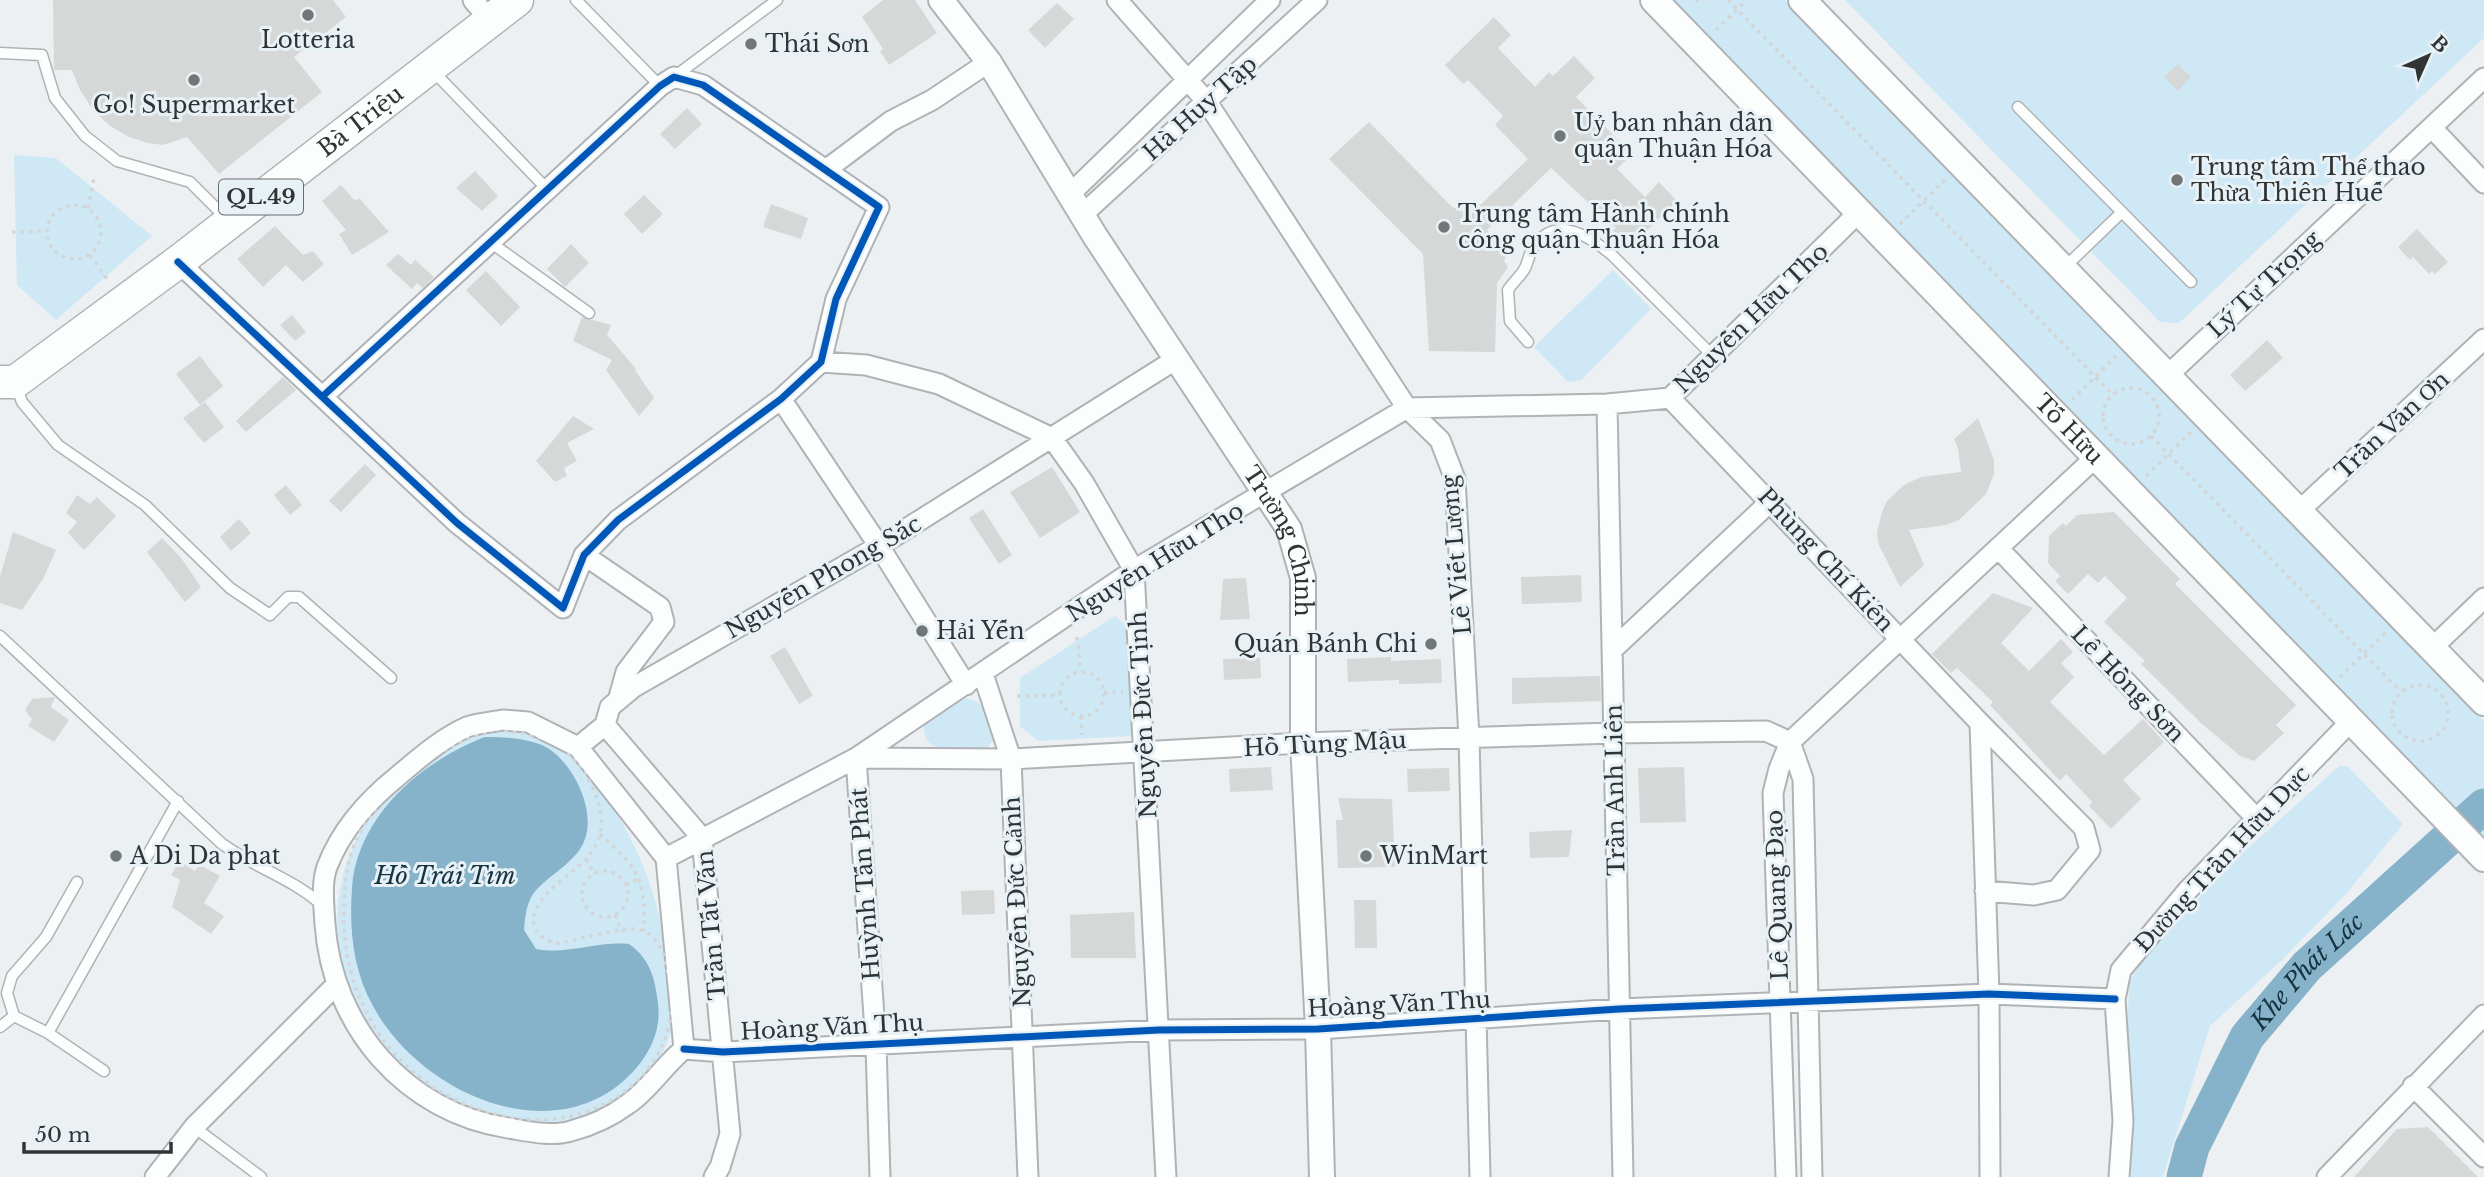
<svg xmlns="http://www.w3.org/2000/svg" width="2484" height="1177" font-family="'Libre Baskerville',serif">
  <rect width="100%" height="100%" fill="#ecf0f2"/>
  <!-- green -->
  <path fill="#cee8f5" d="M1672,0H1785L2484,721V837Z
    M1845,0H2484V38L2179,323L2160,322Z
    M14,155L56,158L152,236L56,320L17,285Z
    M1613,270L1651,309L1581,380L1568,382L1534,347Z
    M1115,616L1133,632L1138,720L1130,736L1038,741L1020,726V678Z
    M959,698C983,697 989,716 997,735L987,748C963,749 919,760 924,721Z
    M496,728C515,729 533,730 551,739C568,747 581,765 592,779C641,841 664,906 669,985C670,997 673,1012 672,1025C669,1050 649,1076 630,1091C549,1154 442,1119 383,1043C286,922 353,768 496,728Z
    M2339,766H2347L2403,824L2346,894L2281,961L2210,1026L2163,1177H2124L2129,983L2146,952L2245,851Z"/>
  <!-- water -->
  <path fill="#86b3c9" d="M485,737C504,737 526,738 544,746C572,760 596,809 585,839C576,864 548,874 533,894C526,904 525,919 524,930L536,949C568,955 597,941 629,944C650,959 655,978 658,1003C661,1027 653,1047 638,1066C562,1157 421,1096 373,1006C353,970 349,929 352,888C357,816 422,761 485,737Z"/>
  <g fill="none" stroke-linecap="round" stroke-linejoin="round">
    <!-- river -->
    <path stroke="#86b3c9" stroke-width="35" id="s1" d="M2184,1177L2192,1147L2247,1037L2307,966L2484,806"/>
  </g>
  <!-- building -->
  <path fill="#d6d8d7" d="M53,0H333L346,17L294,57L322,92L219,174L187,137L163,145L148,143L129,137L110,126L93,110L80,90L72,70H54Z
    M883,0H915L937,33L889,65L880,51L883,49L862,17Z
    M1057,3L1074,19L1045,48L1028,30Z
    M1494,17L1511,35L1498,48L1535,87L1549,72L1553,76L1574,56L1595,78L1576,97L1632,154L1617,169L1645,197L1659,182L1677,201L1629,248L1613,231L1616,228L1551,168L1487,230L1508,252L1504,261L1508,267L1497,283L1495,352L1429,351L1423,254L1329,159L1369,122L1452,207L1471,214L1528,159L1495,125L1503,116L1468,80L1463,84L1445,65Z
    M2178,64L2191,77L2178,91L2164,77Z
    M687,108L702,124L675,149L660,134Z
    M475,171L498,196L482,211L456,188Z
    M341,185L355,201L359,198L389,232L352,255L339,234L346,230L322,201Z
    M644,195L663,214L642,234L624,214Z
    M771,204L808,218L801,239L763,227Z
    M275,226L303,255L313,251L324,264L303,282L286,265L263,287L237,259Z
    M2417,229L2448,262L2435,274L2432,271L2429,274L2413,257L2410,260L2398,247Z
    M571,244L589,263L565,287L547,269Z
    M398,254L411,265L415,260L434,277L423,288L417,283L412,289L386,265Z
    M486,271L520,307L501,326L466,290Z
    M292,315L306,332L295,341L280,325Z
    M582,317L611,325L607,335L637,370L634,369L654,398L639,416L606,370L612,360L573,341Z
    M2267,340L2283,358L2245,391L2230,375Z
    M200,356L223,386L200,405L176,374Z
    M283,377L296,390L246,432L236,421Z
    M205,402L224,427L204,443L183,418Z
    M573,416L594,429L567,443L577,461L564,468L567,476L555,482L536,461Z
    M1978,418L1994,460V474L1986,494L1959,520L1946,525L1909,530L1924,565L1900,587L1879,545L1877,533L1882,512L1887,501L1904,485L1921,477L1961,472L1958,448L1954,439Z
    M365,464L376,475L341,512L329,501Z
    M1052,467L1080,512L1040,538L1010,492Z
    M286,485L302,505L290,515L274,495Z
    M77,495L90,504L97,497L116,516L84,550L68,533L77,522L66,513Z
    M983,509L1012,555L999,564L969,518Z
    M2114,512L2180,579L2175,584L2296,705L2276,725L2284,733L2254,761L2240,756L2201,723L2141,664L2145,661L2104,622L2127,598L2105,576L2098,583L2088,574L2068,594L2055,581L2060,576L2048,563L2049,536L2063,523L2066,526L2077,515Z
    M239,519L251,533L231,551L220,537Z
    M13,532L56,550L43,579L22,610L0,603V577Z
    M162,538L181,558L201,587L185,602L147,552Z
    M1581,575L1582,602L1522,604L1521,577Z
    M1246,578L1250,619L1220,620L1223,579Z
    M1993,593L2033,608L2001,643L2029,671L2061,639L2073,652L2061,663L2074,677L2050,702L2104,755L2143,719L2164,742L2123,780L2141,799L2111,829L2089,806L2092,802L2066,774L2060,781L1990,705L1993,702L1957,668L1951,673L1932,654Z
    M785,647L813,696L799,704L770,656Z
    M1391,657V661L1441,659L1442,683L1399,684V680L1348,682L1347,659Z
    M1260,658L1261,678L1224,680L1223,659Z
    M1600,676L1601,701L1512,704V678Z
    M55,697L51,707L69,720L54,742L28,726L32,719L25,710L32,699Z
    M1271,767L1273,790L1230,792L1229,769Z
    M1684,767L1686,822L1640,823L1638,768Z
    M1449,768L1450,791L1408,792L1407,769Z
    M1338,798L1392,799L1395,867L1338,868L1336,820H1343Z
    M1572,830L1569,857L1530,858L1529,832Z
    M179,861L195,871L199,864L220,876L204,903L224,916L211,934L172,907L180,880L171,875Z
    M994,890L995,914L962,915L961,891Z
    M1354,900H1376L1377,948H1355Z
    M1134,912L1136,958H1071L1070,915Z
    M2428,1127L2478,1177H2354L2397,1129Z"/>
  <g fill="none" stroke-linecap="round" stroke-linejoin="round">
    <defs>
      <path id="service" d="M576,0L660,86
        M0,53L42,55L55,98L85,136L117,161L190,182L227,219
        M432,70L547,189
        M674,77L777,0
        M2018,107L2191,282
        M490,242L589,313
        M2064,268L2122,212
        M1528,342L1510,321L1508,290C1513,282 1521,276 1525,268C1528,262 1529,254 1533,248C1555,214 1588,235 1612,255L1713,356
        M16,386L22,402L58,445L145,505L230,588L270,615L288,597H299L391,678
        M0,636L221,843C253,867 292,878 322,905
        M14,1016L48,1033L104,1071
        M0,1027L14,1016L7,993L12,976L46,937L77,882
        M48,1033L178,801
        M194,1127L261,1177"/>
      <path id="minor" d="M473,0L490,20
        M1117,0L1207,102L1407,408L1440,440L1455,479L1469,738L1480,1177
        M2432,128L2484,183
        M827,169L891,121L932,100L989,62
        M1070,194L1270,0
        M1082,215L1317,0
        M178,262L457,523L563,608L584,555L618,520L781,399L821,362L836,299L879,207L703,85L674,77L660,86L323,396
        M821,362L866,365L939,384L1052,438L1084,483L1134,570L1166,1177
        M2167,376L2484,78
        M1670,398L1980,723L2084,828L2090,850L2057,890L2034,895L1985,891
        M781,399L879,546L966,685
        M1607,404L1623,1177
        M2300,510L2484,339
        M1998,548L2258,820
        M584,555L660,607L664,622L626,672L619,697
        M2432,648L2484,598
        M1612,650L1771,501
        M983,674L1011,759L1028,1177
        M503,720L528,722L578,747L666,858L684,1049C664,1065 649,1090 628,1104C612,1116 590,1126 571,1131C552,1137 527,1131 508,1128C405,1112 332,1026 325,924C324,907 321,883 327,867C341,830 368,800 398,776C418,759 442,738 467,727C478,723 492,722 503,720Z
        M1980,723L1989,994L1990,1177
        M1790,742L1803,779L1812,1177
        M578,747L605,725
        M666,858L856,758L1134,570L1407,408L1607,404L1670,398L1859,212
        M684,1049L723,1052L1159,1030L1318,1029L1619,1009L1989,994L2115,999
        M2413,1086L2484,1157
        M155,1177L194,1127L337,984
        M714,1177L720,1167L730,1134L702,838L605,725L610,707L634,687L879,546L1178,358
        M880,1177L876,1045L856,758L1011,759L1303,743L1613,733L1766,731L1790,742
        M1786,1177L1773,793L1779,769L1790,742L2098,455
        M2119,1177L2123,1121L2115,999L2121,970L2188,890L2352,720
        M2327,1177L2484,1015"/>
      <g id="tertiary">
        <path id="s2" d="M941,0L989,62L1095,236L1289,529L1303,578V743L1318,1029L1322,1177"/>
      </g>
      <g id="secondary">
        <path id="s3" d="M1654,0L2484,858"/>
        <path d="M1802,0L2484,702"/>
      </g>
      <g id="trunk">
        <path id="s4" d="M0,382H15L178,262L517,0"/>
      </g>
    </defs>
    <!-- service casing -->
    <use href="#service" stroke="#b0b3b5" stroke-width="13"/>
    <!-- minor casing -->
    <use href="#minor" stroke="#b0b3b5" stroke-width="23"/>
    <!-- tertiary casing -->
    <use href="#tertiary" stroke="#b0b3b5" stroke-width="28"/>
    <!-- secondary casing -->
    <use href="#secondary" stroke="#b0b3b5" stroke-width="30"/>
    <!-- trunk casing -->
    <use href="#trunk" stroke="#b0b3b5" stroke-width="35"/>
    <!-- path -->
    <path stroke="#d3d5d6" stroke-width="3.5" stroke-dasharray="3.5 5" stroke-linecap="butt" d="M1695,0H1705
      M1728,0L2112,394
      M1716,30L1747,0
      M47 232a27 27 0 1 1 54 0a27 27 0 1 1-54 0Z
      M88,208L94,178
      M1900,224L1947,178
      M12,232L47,231
      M90,255L109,282
      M2103 416a28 28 0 1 1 56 0a28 28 0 1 1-56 0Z
      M2072,400L2116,356
      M2151,436L2401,692
      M2146,476L2191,432
      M1077,637L1081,671
      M1060 694a22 22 0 1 1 44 0a22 22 0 1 1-44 0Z
      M2340,677L2385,633
      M2392 713a28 28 0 1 1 56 0a28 28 0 1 1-56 0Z
      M1104,693L1123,692
      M1017,696L1059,695
      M1081,716L1082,735
      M496,729C517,732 538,735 558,745C583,759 607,805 600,834C592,867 552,879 537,907C527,926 539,942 559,943C581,939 616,928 637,929C656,931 664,953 667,968C669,980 673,993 672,1005C666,1092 576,1135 497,1115C401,1091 340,1006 344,908C345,886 346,862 356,841C382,785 438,745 496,729Z
      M600,834C640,871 645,876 644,931
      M586,859L594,874
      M582 894a23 23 0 1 1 46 0a23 23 0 1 1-46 0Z
      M626,885L640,878
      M615,915L622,932"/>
    <!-- service -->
    <use href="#service" stroke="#fcfdfd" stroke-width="10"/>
    <!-- minor -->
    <use href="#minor" stroke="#fcfdfd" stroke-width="19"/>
    <!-- tertiary -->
    <use href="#tertiary" stroke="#fcfdfd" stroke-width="24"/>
    <!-- secondary -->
    <use href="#secondary" stroke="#fcfdfd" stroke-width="26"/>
    <!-- trunk -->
    <use href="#trunk" stroke="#fcfdfd" stroke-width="32"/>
    <defs>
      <path id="cycleway" d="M178,262L457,523L563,608L584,555L618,520L781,399L821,362L836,299L879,207L703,85L674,77L660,86L323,396
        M684,1049L723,1052L1159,1030L1318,1029L1619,1009L1989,994L2115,999"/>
    </defs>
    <!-- cycleway casing -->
    <use href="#cycleway" stroke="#e8f1f6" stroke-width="11"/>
    <!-- cycleway -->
    <use href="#cycleway" stroke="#0057b8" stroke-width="7"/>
  </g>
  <!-- markers -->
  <g fill="#727677" stroke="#e8f1f6" stroke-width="2.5">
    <circle cx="308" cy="15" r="7"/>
    <circle cx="751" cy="44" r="7"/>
    <circle cx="194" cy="80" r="7"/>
    <circle cx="1560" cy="136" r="7"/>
    <circle cx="2177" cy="180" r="7"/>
    <circle cx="1444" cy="227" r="7"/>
    <circle cx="922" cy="631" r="7"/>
    <circle cx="1431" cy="644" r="7"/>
    <circle cx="116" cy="856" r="7"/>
    <circle cx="1366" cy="856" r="7"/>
  </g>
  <g text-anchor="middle" stroke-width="6" stroke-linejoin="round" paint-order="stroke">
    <!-- shield labels -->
    <rect fill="#e8f1f6" stroke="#676d6f" stroke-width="2" x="219" y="179.5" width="84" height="35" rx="5"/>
    <g font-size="21" font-weight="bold" fill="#303435">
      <text x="261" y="204">QL.49</text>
    </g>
    <!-- poi labels -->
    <g font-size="23" fill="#303435" stroke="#e8f1f6" text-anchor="start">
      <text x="308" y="48" text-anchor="middle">Lotteria</text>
      <text x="765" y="52">Thái Sơn</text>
      <text x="194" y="113" text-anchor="middle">Go! Supermarket</text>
      <text x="1574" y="131">Uỷ ban nhân dân<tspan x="1574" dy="26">quận Thuận Hóa</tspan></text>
      <text x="2191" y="175">Trung tâm Thể thao<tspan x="2191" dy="26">Thừa Thiên Huế</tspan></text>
      <text x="1458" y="222">Trung tâm Hành chính<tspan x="1458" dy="26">công quận Thuận Hóa</tspan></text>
      <text x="936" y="639">Hải Yến</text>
      <text x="1417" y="652" text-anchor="end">Quán Bánh Chi</text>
      <text x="130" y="864">A Di Da phat</text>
      <text x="1380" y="864">WinMart</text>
    </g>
    <!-- street labels -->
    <g font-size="23" fill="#303435" stroke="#e8f1f6">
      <text transform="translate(1200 108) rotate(-42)" y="8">Hà Huy Tập</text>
      <text dy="8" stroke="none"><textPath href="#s4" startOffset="448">Bà Triệu</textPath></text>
      <text transform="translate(2264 284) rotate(-43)" y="8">Lý Tự Trọng</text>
      <text transform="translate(1751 318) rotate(-44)" y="8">Nguyễn Hữu Thọ</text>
      <text transform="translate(2392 425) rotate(-43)" y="8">Trần Văn Ơn</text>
      <text dy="8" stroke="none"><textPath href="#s3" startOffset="597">Tố Hữu</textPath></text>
      <text dy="8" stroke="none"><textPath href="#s2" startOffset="642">Trường Chinh</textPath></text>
      <text transform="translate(1456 555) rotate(-95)" y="8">Lê Viết Lượng</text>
      <text transform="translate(1826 560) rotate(47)" y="8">Phùng Chí Kiên</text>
      <text transform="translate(1155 562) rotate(-32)" y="8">Nguyễn Hữu Thọ</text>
      <text transform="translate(823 577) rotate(-30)" y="8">Nguyễn Phong Sắc</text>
      <text transform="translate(2128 684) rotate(46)" y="8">Lê Hồng Sơn</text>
      <text transform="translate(1143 715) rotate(-93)" y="8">Nguyễn Đức Tịnh</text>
      <text transform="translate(1325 744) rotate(-3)" y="8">Hồ Tùng Mậu</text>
      <text transform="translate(1615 790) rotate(-91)" y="8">Trần Anh Liên</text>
      <text transform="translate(2222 859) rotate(-47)" y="8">Đường Trần Hữu Dực</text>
      <text transform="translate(865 884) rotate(-94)" y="8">Huỳnh Tấn Phát</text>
      <text transform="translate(1777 895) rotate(-92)" y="8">Lê Quang Đạo</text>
      <text transform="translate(1017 902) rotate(-93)" y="8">Nguyễn Đức Cảnh</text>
      <text transform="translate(711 925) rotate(-95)" y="8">Trần Tất Văn</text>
      <text transform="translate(1399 1004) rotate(-3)" y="8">Hoàng Văn Thụ</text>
      <text transform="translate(832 1027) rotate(-3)" y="8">Hoàng Văn Thụ</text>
    </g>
    <!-- water labels -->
    <g font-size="24" font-style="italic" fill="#153340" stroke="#e8f1f6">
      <text x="445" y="884">Hồ Trái Tim</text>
      <text dy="8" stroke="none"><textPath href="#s1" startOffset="243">Khe Phát Lác</textPath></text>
    </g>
  </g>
  <!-- north arrow -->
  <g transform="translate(2428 56) rotate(45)" stroke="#e8f1f6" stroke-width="5" paint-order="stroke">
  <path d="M0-5L12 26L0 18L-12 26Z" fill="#303435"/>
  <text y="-10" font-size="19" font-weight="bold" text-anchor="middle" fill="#303435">B</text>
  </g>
  <!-- scale -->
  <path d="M24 1142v10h147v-10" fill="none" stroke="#303435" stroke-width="3.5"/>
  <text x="35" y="1142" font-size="21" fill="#303435" stroke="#e8f1f6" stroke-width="5" paint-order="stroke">50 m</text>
</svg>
